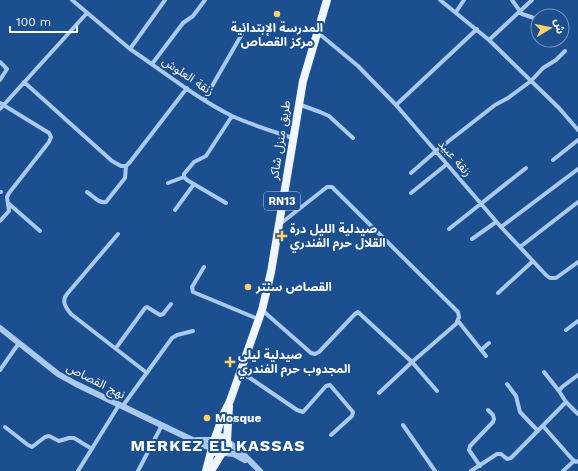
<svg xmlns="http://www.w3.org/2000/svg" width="578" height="471" font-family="'Work Sans','Noto Sans Arabic',sans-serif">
  <rect width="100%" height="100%" fill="#1b4f8f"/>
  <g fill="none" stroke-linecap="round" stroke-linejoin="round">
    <!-- minor -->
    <path stroke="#a9c9ee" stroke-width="4" d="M72,0L130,49
      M165,0L130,49C164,72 196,98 232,116C252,125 272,131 293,138
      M440,0L489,40L559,108L578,130
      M512,0L522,14L534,18
      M456,12L464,0
      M317,32L358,66L396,105L501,227L546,275L550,278H556L578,262
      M489,40L532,0
      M0,62L7,69L0,80
      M152,64L183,23L193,16L205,0
      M24,82L112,161L121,166H126
      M204,100L242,34
      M0,103L49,133L51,137L49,142L9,193L7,197L9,211L0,221
      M298,104L320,112L329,116L353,138
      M396,105L477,29
      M0,109L87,13
      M553,160L578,140
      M126,166L130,162L187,88
      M411,173L436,151L495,105L508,98L531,81L543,68L556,60L565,51
      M184,177L187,180L226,203
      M168,183L184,177V174L194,162L206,156L232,116
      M0,192H1
      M87,192C93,196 99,204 106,202L125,178L126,166
      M411,193L447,164
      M8,203L40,231
      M175,210L194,184
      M280,224L327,187H332L458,312L459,317L456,324L412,362L379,393
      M501,227L578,169
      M449,229L526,168
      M118,234L67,294C61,301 66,308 71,314L147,373
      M472,239L496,222
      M520,247L578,202
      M204,267L192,287L193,292L258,319
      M498,293L533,261
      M262,310L311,353L315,354L319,352L355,314L358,312L412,362
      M458,321L486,356
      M566,330L578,321
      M116,348L145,308L147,307L160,315L163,314L171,304
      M481,350L489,343
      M412,362L437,391
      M0,370L19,343
      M544,372L559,391
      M240,374L250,378L297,410L303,412L326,386L330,385L353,412L352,416L331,435
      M578,375L562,387L559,391L566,402L578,414
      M507,384L516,396L520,412L538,431
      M122,407L172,338L177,335L193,331
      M403,425L435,471
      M543,426L572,459L576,462L578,461
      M5,427L28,445L32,447L45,437L49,436L59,441L69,438H74L92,449
      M480,466L469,450L470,446L493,422L494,419L493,415L488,410
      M78,471L119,405
      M138,471L162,425
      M471,471L497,454H501L507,459L511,458L566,402
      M563,471L574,461"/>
    <!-- tertiary -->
    <path stroke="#a9c9ee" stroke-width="6" d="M0,328L58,374L76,384L205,446L211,447
      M196,440H213
      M228,442L240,451L260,471
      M224,453L234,454L245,460"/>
    <!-- primary -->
    <path stroke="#f0f6ff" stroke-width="8" d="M212 445a8 8 0 1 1 16 0a8 8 0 1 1-16 0Z
      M215,438L223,415L230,401L262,310L271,272L303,81L327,0
      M227,441L229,406
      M206,471L212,448
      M211,471L222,453"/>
  </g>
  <!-- markers -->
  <g fill="#ffd166" stroke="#1b4f8f" stroke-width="1.5">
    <circle cx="277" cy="14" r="4"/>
    <path d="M280 230h4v4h4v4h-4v4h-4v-4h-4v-4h4z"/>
    <circle cx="248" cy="287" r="4"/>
    <path d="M228 356h4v4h4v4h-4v4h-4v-4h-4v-4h4z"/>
    <circle cx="207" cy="418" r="4"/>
  </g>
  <g text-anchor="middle" stroke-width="4" stroke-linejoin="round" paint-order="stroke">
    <!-- shield labels -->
    <rect fill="#1b4f8f" stroke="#bbcadd" stroke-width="1" x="264" y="192" width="36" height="18" rx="3"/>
    <g font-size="11" font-weight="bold" fill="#fff">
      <text x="282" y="205">RN13</text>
    </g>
    <!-- poi labels -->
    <g font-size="12" font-weight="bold" fill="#fff" stroke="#1b4f8f" text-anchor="start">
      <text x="277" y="32" text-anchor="middle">المدرسة الإبتدائية<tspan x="277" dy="14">مركز القصاص</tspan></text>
      <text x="290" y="233">صيدلية الليل درة<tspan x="290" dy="14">القلال حرم الفندري</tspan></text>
      <text x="256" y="291">القصاص سنتر</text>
      <text x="238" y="359">صيدلية ليلى<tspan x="238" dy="14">المجدوب حرم الفندري</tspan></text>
      <text x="215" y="422">Mosque</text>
    </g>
    <!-- street labels -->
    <g font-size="12" fill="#fff" stroke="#1b4f8f">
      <text transform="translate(188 76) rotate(34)" y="4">زنقة العلوش</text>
      <text transform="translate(280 140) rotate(-81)" y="4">طريق منزل شاكر</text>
      <text transform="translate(455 158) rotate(49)" y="4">زنقة عبيد</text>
      <text transform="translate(96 381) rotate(27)" y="4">نهج القصاص</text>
    </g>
    <!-- district labels -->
    <g font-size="16" font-weight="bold" letter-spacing="1" fill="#fff" stroke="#1b4f8f">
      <text x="218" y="451">MERKEZ EL KASSAS</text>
    </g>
  </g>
  <!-- north arrow -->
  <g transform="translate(550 28) rotate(80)"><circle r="19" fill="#1b4f8f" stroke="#7695bc"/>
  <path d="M0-3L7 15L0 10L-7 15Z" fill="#ffd166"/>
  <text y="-6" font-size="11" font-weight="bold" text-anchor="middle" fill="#ffffff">ش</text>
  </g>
  <!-- scale -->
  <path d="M10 26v6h67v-6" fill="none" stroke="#ffffff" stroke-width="2"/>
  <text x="16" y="26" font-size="12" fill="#ffffff" stroke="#1b4f8f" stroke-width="3" paint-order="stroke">100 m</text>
</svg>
